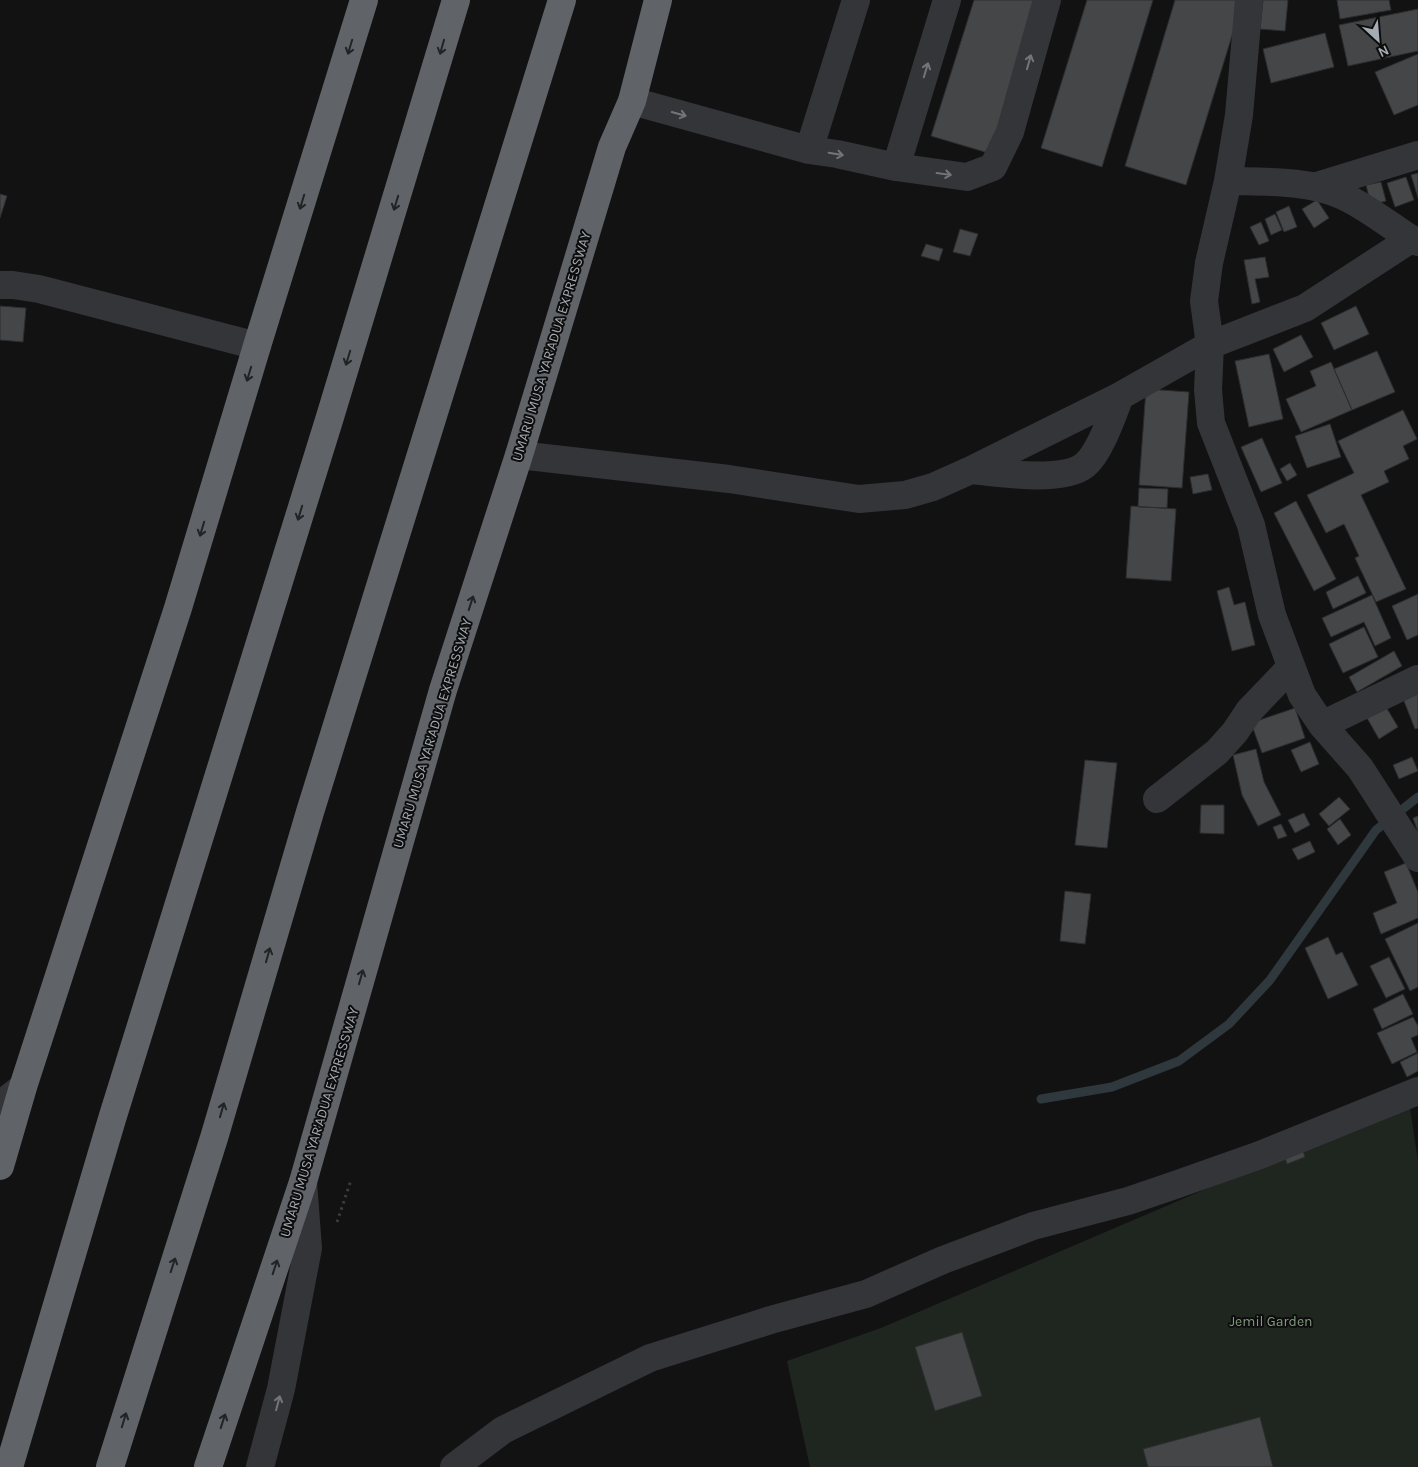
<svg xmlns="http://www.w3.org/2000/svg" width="1418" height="1467" font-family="Karla,sans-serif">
  <rect width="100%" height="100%" fill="#121213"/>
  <!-- green -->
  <path fill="#1f261f" d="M1410,1108L1418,1161V1467H810L787,1361L881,1328L1248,1171Z"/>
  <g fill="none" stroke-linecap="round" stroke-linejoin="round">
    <!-- stream -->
    <path stroke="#2f383c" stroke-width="9" d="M1041,1099L1112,1087L1179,1061L1229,1024L1270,980L1376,830L1418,797"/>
  </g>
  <!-- building -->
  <path fill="#444648" stroke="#2c2d2f" d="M974,0H1043L995,155L931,136Z
    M1087,0H1153L1102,167L1041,148Z
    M1175,0H1243L1186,185L1125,166Z
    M1263,0H1288L1285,31L1260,29Z
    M1337,0H1389L1391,10L1340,19Z
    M1418,9V51L1348,66L1339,25Z
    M1325,33L1334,67L1271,83L1263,49Z
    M1418,54V105L1394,115L1375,72Z
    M1418,173V198L1411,175Z
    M1406,177L1414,200L1395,207L1387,183Z
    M1381,182L1386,201L1371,205L1366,185Z
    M0,194L7,196L0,218Z
    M1317,200L1329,218L1314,228L1302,209Z
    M1289,206L1297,227L1284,232L1276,212Z
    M1275,214L1282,230L1271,235L1265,219Z
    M1261,222L1269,241L1259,245L1250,227Z
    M960,229L978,234L970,256L953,252Z
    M926,244L943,249L939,261L921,256Z
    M1265,257L1269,277L1255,279L1260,302L1252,304L1244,260Z
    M0,306L26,308L23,342L0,340Z
    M1356,306L1369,334L1334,350L1321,323Z
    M1301,335L1313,357L1284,372L1273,349Z
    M1377,351L1395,392L1352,410L1334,369Z
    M1269,354L1283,419L1249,427L1235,361Z
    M1331,362L1352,410L1301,432L1286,399L1316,386L1310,371Z
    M1146,389L1189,392L1182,488L1139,485Z
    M1403,410L1417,439L1403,446L1409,459L1384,471L1389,482L1361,495L1406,589L1376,602L1355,558L1359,556L1344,524L1326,533L1307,495L1354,473L1338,441Z
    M1330,424L1341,457L1307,468L1295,436Z
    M1262,438L1282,483L1261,492L1241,447Z
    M1290,463L1297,475L1287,481L1280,469Z
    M1208,474L1212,490L1193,494L1190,477Z
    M1139,488L1168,489L1167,508L1138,507Z
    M1296,501L1336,579L1314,591L1274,513Z
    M1131,506L1176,509L1171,581L1126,578Z
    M1358,576L1366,593L1333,609L1326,592Z
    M1229,587L1234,605L1245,602L1255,645L1232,651L1217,591Z
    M1418,594V635L1407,640L1392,606Z
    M1372,595L1391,638L1375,646L1364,622L1331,637L1322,618Z
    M1364,627L1378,657L1343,673L1329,644Z
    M1394,651L1402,666L1357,692L1349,677Z
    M1418,689V728L1415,729L1402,696Z
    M1386,707L1398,727L1379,739L1367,718Z
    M1295,708L1305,738L1262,753L1251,723Z
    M1310,742L1319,764L1301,772L1291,750Z
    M1256,749L1264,782L1281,815L1258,826L1242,795L1233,755Z
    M1412,757L1418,771L1399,779L1393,765Z
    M1085,760L1117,763L1107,848L1075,845Z
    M1339,797L1350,809L1329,826L1319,814Z
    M1201,805H1224V834L1200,833Z
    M1304,813L1310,825L1295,833L1288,820Z
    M1418,816V832L1413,818Z
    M1340,819L1351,835L1338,845L1327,829Z
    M1281,824L1287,836L1278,839L1273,827Z
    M1310,841L1315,852L1298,860L1292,849Z
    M1406,863L1418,892V918L1381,934L1373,913L1397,903L1384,872Z
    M1065,891L1091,894L1085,944L1060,941Z
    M1418,923V987L1410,991L1385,939Z
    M1328,937L1336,955L1342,952L1358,985L1328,999L1305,948Z
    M1389,957L1405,989L1386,998L1370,966Z
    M1403,994L1413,1014L1382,1029L1373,1009Z
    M1413,1017L1418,1026V1035L1411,1038L1417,1052L1392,1064L1377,1033Z
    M1418,1053V1071L1407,1077L1400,1062Z
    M1303,1151L1305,1157L1287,1164L1285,1158Z
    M962,1332L982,1396L935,1411L915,1347Z
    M1260,1417L1273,1467H1148L1143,1449Z"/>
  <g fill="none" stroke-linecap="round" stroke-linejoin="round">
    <!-- path -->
    <path stroke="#3a3c3f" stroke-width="3" stroke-dasharray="2.5 4" stroke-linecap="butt" d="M337,1222L351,1180"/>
    <!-- minor -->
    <path stroke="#343538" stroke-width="28" d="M1249,0L1239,115L1228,181L1209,263L1204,301L1210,345L1208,390L1211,423L1251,525L1272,615L1302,695L1322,725L1360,768L1418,858
      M632,101L809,150L837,154L896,167L947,0
      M809,150L856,0
      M896,167L967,177L993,167L1010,132L1047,0
      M1228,181C1264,182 1310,180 1343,196C1367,207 1389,225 1411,239L1418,242
      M1314,187L1418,155
      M0,285H13L39,289L257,346
      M519,455L729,479L859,499L905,495L933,487L971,470L1120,396L1210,345L1305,308L1411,239
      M971,470C999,473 1063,483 1085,465C1100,453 1113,414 1120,396
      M1322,725L1418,679
      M1157,799L1217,752L1235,732L1249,711L1291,667
      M0,1105L23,1087
      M260,1467L281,1389L308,1248L303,1182
      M454,1467L503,1430L650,1358L774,1319L866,1294L943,1260L1033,1226L1128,1201L1175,1185L1260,1155L1418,1091"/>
    <!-- highway -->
    <path stroke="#606468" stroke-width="28" d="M0,1166L23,1087L178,608L257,346L364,0
      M9,1467L112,1119L330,417L456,0
      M110,1467L214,1138L310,812L562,0
      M208,1467L303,1182L443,690L519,455L612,147L632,101L658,0"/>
  </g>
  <!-- one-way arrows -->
  <defs><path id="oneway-shaft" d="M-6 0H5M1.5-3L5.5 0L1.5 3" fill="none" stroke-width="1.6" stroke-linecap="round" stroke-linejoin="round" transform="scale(1.25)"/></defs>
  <g stroke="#222324">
    <use href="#oneway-shaft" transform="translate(350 47) rotate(107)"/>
    <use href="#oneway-shaft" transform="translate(442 47) rotate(106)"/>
    <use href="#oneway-shaft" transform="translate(302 202) rotate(107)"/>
    <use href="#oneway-shaft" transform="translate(396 203) rotate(107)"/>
    <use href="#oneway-shaft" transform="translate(348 358) rotate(107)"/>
    <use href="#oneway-shaft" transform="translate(249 374) rotate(107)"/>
    <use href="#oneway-shaft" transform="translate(300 513) rotate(107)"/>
    <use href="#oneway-shaft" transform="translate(202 529) rotate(107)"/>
    <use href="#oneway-shaft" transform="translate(471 603) rotate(-72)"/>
    <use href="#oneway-shaft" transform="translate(268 955) rotate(-74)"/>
    <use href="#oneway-shaft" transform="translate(361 977) rotate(-74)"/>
    <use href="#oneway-shaft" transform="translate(222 1110) rotate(-74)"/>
    <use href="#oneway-shaft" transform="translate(173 1265) rotate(-72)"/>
    <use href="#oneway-shaft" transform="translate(275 1267) rotate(-72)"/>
    <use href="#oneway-shaft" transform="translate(124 1420) rotate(-73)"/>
    <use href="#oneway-shaft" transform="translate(223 1421) rotate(-72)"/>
  </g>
  <g stroke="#72767b">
    <use href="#oneway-shaft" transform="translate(1029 62) rotate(-74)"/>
    <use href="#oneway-shaft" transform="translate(926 70) rotate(-73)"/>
    <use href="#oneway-shaft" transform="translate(679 114) rotate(16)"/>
    <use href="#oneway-shaft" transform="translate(836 154) rotate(10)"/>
    <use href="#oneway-shaft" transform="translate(944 174) rotate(8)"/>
    <use href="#oneway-shaft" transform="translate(278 1403) rotate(-75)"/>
  </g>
  <g text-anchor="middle" stroke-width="4" stroke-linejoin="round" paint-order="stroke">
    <!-- street labels -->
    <g font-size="14" fill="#a5abb2" stroke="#0d0d0e">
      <text transform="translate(551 346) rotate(-73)" y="5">UMARU MUSA YAR'ADUA EXPRESSWAY</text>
      <text transform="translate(432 733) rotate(-73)" y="5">UMARU MUSA YAR'ADUA EXPRESSWAY</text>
      <text transform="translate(319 1122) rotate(-73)" y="5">UMARU MUSA YAR'ADUA EXPRESSWAY</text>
    </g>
    <!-- park labels -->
    <g font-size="14" fill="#829b7f" stroke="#0d0d0e">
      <text x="1271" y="1326">Jemil Garden</text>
    </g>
  </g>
  <!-- north arrow -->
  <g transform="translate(1378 40) rotate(154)" stroke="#0d0d0e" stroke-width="4" paint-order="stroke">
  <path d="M0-4L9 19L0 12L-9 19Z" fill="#a5abb2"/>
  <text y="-8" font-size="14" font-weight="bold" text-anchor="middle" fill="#a5abb2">N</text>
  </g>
</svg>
